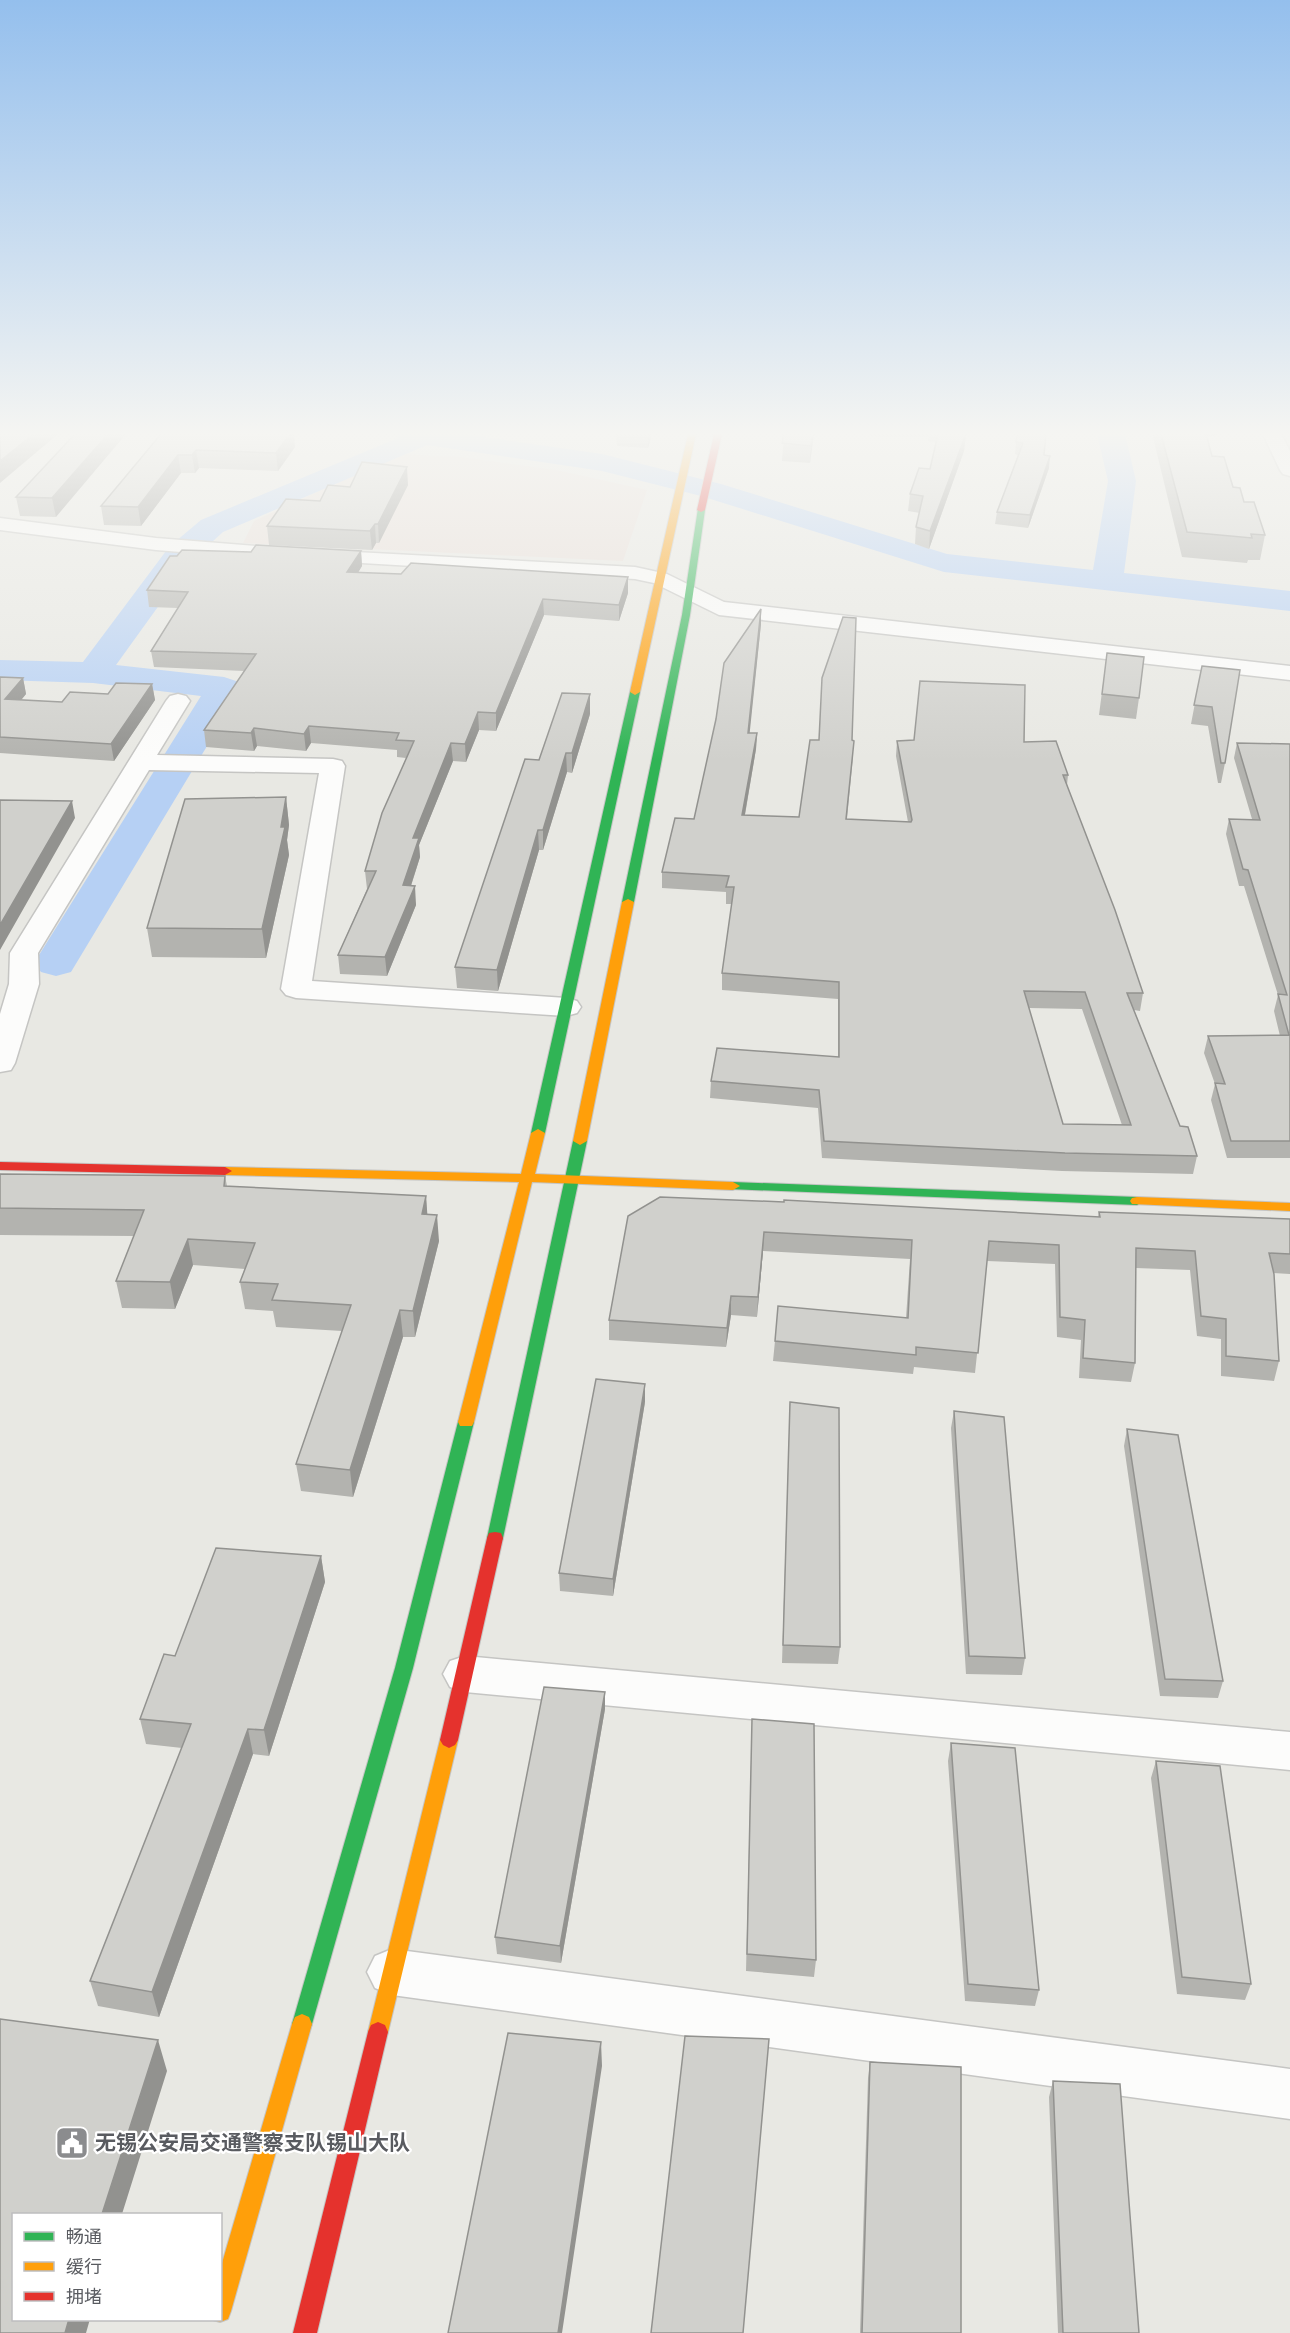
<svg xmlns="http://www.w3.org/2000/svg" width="1290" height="2333" font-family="'Golos Text','Noto Sans SC',sans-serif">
  <rect width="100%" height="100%" fill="#e8e8e3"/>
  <!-- medical -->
  <path fill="#e8ddd7" d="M400,454L461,457L556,470L647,490L623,561L243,543L254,521Z"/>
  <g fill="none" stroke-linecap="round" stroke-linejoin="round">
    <!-- river -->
    <path fill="#b6d0f4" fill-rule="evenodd" d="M395,434H464L602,454L721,484L947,554L1093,570L1108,481L1097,434H1125L1136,481L1124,573L1290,591V611L944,572L701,496L602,471L427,445L223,532L191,561L116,665L224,677L236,681L242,688L71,972L56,976L41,972L34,963L201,696L93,683L0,680V660L83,662L169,547L201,520L398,438Z"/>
    <defs>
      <path id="street" d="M1263,434H1281L1290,451V476L1283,474L1280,470Z
        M0,518L156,538L269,547L276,549L279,553L276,557L269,559L156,550L0,530Z
        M318,550L635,567L667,574L724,602L1290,666V680L719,615L654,583L635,579L311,560L308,556L311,552Z
        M178,694L186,696L190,701L157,755L333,759L342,761L345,766L312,981L566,998L577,1001L581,1007L577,1013L566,1016L296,998L286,995L281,989L319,773L149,770L38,953L39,984L15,1063L11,1070L0,1072V1014L9,984L10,953L166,701L170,696Z
        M465,1656L1290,1732V1770L465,1692L450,1687L443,1674L450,1661Z
        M392,1949L1290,2069V2119L392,1995L375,1988L367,1972L375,1956Z"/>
      <path id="fast" d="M698,508L705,510L690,615L634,902L628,905L622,902L682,615Z
        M635,689L640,692L545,1133L538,1137L531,1133L630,692Z
        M580,1137L587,1141L503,1538L501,1543L495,1544L489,1543L487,1538L573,1141Z
        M733,1182L1137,1197L1144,1201L1137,1205L728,1189L726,1186Z
        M466,1416L472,1418L474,1422L413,1668L312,2024L309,2031L302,2034L295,2031L292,2024L395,1668L458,1422L460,1418Z"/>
      <path id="slow" d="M688,434H696L640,692L635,695L630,692Z
        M628,899L634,902L587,1141L580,1145L573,1141L622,902Z
        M538,1129L545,1133L535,1174L733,1182L740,1186L733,1190L532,1182L474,1422L472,1426H460L458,1422L519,1182L225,1175L218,1171L225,1167L521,1174L531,1133Z
        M1137,1197L1290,1203V1211L1132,1204L1130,1201L1132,1198Z
        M449,1732L455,1735L458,1740L388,2032L385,2039L378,2042L371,2039L368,2032L440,1740L443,1735Z
        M302,2014L309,2017L312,2024L231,2311L228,2319L220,2322L213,2320H220V2270L292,2024L295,2017Z"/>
      <path id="jam" d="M714,434H722L705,510L701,512L697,510Z
        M0,1162L225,1167L232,1171L225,1175L0,1170Z
        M495,1532L501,1533L503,1538L458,1740L455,1745L449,1748L443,1745L440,1740L487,1538L489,1533Z
        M378,2022L385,2025L388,2032L317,2333H293L368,2032L371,2025Z"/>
    </defs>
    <!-- street casing -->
    <use href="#street" stroke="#c5c5c3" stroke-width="3"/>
    <!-- fast casing -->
    <use href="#fast" stroke="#c5c5c4" stroke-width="2"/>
    <!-- slow casing -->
    <use href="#slow" stroke="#c5c5c4" stroke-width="2"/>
    <!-- jam casing -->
    <use href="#jam" stroke="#c5c5c4" stroke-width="2"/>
    <!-- street -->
    <use href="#street" fill="#fcfcfb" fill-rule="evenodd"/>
    <!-- fast -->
    <use href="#fast" fill="#30b455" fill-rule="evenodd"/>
    <!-- slow -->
    <use href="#slow" fill="#ff9f0a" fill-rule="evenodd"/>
    <!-- jam -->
    <use href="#jam" fill="#e5322d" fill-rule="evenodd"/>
  </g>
  <!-- wall -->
  <path fill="#b3b3af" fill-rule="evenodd" d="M75,434L56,517L20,516L16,497Z
    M161,434L295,447L278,471L199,468L195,473H181L141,526L104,525L101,506Z
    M616,434H652L648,448L617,446Z
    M784,434H814L810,463L782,461Z
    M869,434H966L964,451L929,549L915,544L916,527L920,513L908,511L910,494L930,469L936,442L928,441L929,437L869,436Z
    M1017,434L1044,455L1049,468L1028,528L995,524L997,512L1018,455L1015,454Z
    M1153,434H1217L1207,438L1212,456L1233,487L1244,502L1265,535L1260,560H1248L1247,563L1182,557L1153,437Z
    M408,485L379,543H376L372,550L269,545L267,526L350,487Z
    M361,551L362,566L358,572L628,593L619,621L544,615L496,731L479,730L466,762L453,761L419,845L420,857L411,886L416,905L387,976L340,974L338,955L367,889L365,871L406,758L397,757V750L311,743L306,751L257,746L254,751L206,747L204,730L244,671L154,667L151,651L178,608L149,607L147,590L251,552Z
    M761,609V624L749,733H757L756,749L745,815L799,817L852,740L853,756L847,819L908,822L896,756L897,741L1024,742L1068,775L1067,785L1143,993L1140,1011L1134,1010L1180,1126L1197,1156L1193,1174L1062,1171L822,1158L818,1108L710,1098L711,1081L838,1057V999L722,990V973L732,904H726V892L662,888V872L694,819ZM1029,1008L1082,1009L1122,1125L1063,1124Z
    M1107,653L1139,698L1136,719L1099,715Z
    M1202,666L1225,763L1221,783H1218L1208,726L1191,724Z
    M0,677L23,678L26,694L21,700L62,702L108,694L152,684L155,700L114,761L0,753Z
    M590,714L572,773L567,772L543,850H539L498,991L457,988L455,967L539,760Z
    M1237,743L1290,744V1158H1227L1211,1100L1215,1084L1204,1053L1208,1036H1280L1274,1011L1278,995L1244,886H1239L1226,834L1229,819H1252L1234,758Z
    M286,797L289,825L287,840L289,855L266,958L152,957L147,928Z
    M0,1174L225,1176L227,1186L426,1196L427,1215L439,1241L415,1337H403L353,1497L301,1491L296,1464L342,1331L276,1327L273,1311L245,1309L240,1282L245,1269L193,1265L175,1309L122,1308L116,1281L134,1236L0,1235Z
    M1099,1212L1290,1219V1274L1273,1273L1279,1361L1274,1381L1221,1376V1339L1197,1336L1190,1270L1136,1268L1135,1363L1131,1382L1079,1378L1081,1340L1057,1337L1055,1264L987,1261L975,1373L914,1367L913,1374L773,1361L775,1341L906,1318L910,1259L763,1251L757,1317L731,1315L726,1347L609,1340V1320L628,1216L1098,1217Z
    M645,1402L613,1596L560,1591L559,1573Z
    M790,1402L840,1647L838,1664L782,1663Z
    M954,1411L1025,1658L1022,1675L966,1674L951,1428Z
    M1127,1429L1223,1681L1218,1698L1160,1696L1124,1446Z
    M321,1556L325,1582L269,1756L253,1754L159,2017L98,2006L90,1981L182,1748L146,1744L140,1719L175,1656Z
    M605,1692V1709L561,1963L497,1954L495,1937Z
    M752,1719L816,1960L814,1977L746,1971Z
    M951,1743L1039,1990L1035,2006L965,2001L948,1761Z
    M1156,1761L1251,1984L1245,2000L1177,1994L1151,1778Z
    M870,2062L961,2333H860L868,2078Z
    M1053,2081L1139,2333H1058L1049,2097Z"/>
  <!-- shaded-wall -->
  <path fill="#92928f" d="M34,434H58L0,483V461Z
    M108,434H126L56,517L52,498Z
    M290,434H294L295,447L278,471L276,453Z
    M648,434H652L648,448Z
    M813,434H814L810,463L811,446Z
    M1199,434H1217L1198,441Z
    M966,435L964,451L929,549L930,531Z
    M196,450L199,468L195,473L192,455Z
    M178,455L181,473L141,526L138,507Z
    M1050,456L1049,468L1028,528L1030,515Z
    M407,467L408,485L379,543L378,524Z
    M375,524L376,543L372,550L370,531Z
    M361,551L362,566L349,588L347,572Z
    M628,577V593L619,621V605Z
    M543,599L544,615L496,731V713Z
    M761,609V624L748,749V733Z
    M23,678L26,694L8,716L5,699Z
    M152,684L155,700L114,761L111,744Z
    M590,694V714L572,773V753Z
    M478,712L479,730L466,762L465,744Z
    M309,726L311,743L306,751L304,734Z
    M254,728L257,746L254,751L251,733Z
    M757,733L756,749L742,831V815Z
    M451,743L453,761L419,845L420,857L405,904L403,885L413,838Z
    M566,753L567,772L543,850V830Z
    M286,797L289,825L287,840L289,855L266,958L262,929L281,827Z
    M72,801L75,818L0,950V925Z
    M538,830L539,850L498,991L497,970Z
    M415,886L416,905L387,976L385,957Z
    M426,1196L428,1223L422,1214Z
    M437,1215L439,1241L415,1337L413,1311Z
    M764,1232L763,1251L757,1317L758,1297Z
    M188,1239L193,1265L175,1309L170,1282Z
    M731,1296V1315L726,1347L727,1328Z
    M400,1310L403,1337L353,1497L350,1470Z
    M645,1384V1402L613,1596V1579Z
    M321,1556L325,1582L269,1756L264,1730Z
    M605,1692V1709L561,1963L560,1946Z
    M248,1729L253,1754L159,2017L152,1992Z
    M158,2040L167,2071L122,2214H102Z
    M601,2042L602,2066L562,2333H558Z
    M69,2319H90L86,2333H65Z"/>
  <!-- building -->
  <path fill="#d0d0cc" stroke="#92928f" stroke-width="1.5" fill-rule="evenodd" d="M0,434H34L0,461Z
    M75,434H108L52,498L16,497Z
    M161,434H290L276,453L196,450L192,455H178L138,507L101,506Z
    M784,434H813L811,446L782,443Z
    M938,434H966L930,531L916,527L923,496L910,494L919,468L930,469Z
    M1017,434H1046L1044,455L1050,456L1030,515L997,512L1023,443L1016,442Z
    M1161,434H1206L1212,456L1224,457L1233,487L1240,488L1244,502H1254L1265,535L1251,534L1252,538L1187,532Z
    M362,462L407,467L378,524H375L370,531L267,526L286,499L320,501L328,485L350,487Z
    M256,545L361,551L347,572L401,574L411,563L628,577L619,605L543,599L496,713L478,712L465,744L451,743L413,838H419L403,885L415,886L385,957L338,955L376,871H365L382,813L414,741L396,740L399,733L309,726L304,734L254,728L251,733L204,730L256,654L151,651L188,592L147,590L170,556H177L182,550L251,552Z
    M761,609L748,733H757L742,815L799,817L810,740H819L822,678L843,617L856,618L852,740L854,741L846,819L911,822L912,820L897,741L914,740L920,681L1025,685L1024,742L1056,741L1068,775H1063L1115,910L1143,993H1127L1180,1126L1188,1127L1197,1156L1065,1153L824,1141L819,1090L711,1081L717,1048L839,1057V982L722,973L734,887H726L729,876L662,872L675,818L694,819L716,719L724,663ZM1024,991L1085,992L1131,1125L1063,1124Z
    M1107,653L1144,657L1139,698L1102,694Z
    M1202,666L1240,670L1225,763H1221L1212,707L1194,705Z
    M0,677L23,678L5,699L62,702L70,692L108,694L116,683L152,684L111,744L0,737Z
    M562,693L590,694L572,753H566L543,830H538L497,970L455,967L525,759L539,760Z
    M1237,743L1290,744V1141H1231L1215,1083L1225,1084L1208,1036L1289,1035L1278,994L1287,995L1248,870L1243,869L1229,819L1260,820Z
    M286,797L281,827H285L262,929L147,928L185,799Z
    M0,800L72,801L0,925Z
    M0,1174L225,1176L224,1186L426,1196L422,1214L437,1215L413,1311L400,1310L350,1470L296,1464L351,1305L272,1300L278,1284L240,1282L255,1243L188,1239L170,1282L116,1281L144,1210L0,1208Z
    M660,1197L784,1202V1200L1100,1217L1099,1212L1290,1219V1254L1269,1253L1274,1274L1279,1361L1226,1356V1319L1201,1316L1195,1251L1136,1248L1135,1363L1083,1358L1085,1320L1060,1317L1059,1245L989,1241L978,1353L916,1347V1355L775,1341L778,1306L908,1318L912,1240L764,1232L758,1297L731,1296L727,1328L609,1320L628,1216Z
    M596,1379L645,1384L613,1579L559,1573Z
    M790,1402L839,1408L840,1647L783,1645Z
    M954,1411L1004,1417L1025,1658L969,1656Z
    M1127,1429L1178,1435L1223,1681L1165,1679Z
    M216,1548L321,1556L264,1730L248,1729L152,1992L90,1981L191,1724L140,1719L164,1654L175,1656Z
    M544,1687L605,1692L560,1946L495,1937Z
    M752,1719L814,1724L816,1960L747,1954Z
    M951,1743L1015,1748L1039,1990L968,1984Z
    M1156,1761L1220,1766L1251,1984L1182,1977Z
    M0,2019L158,2040L102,2214H14V2319H69L65,2333H0Z
    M508,2033L601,2042L558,2333H448Z
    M685,2036L769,2039L743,2333H651Z
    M870,2062L961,2067V2333H862Z
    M1053,2081L1120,2084L1139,2333H1063Z"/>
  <!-- sky -->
  <linearGradient id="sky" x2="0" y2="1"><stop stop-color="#94bfed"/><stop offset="0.57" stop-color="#f5f5f2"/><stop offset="1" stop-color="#f5f5f2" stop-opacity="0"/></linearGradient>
  <rect width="1290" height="761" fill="url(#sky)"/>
  <!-- icons -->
  <defs>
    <symbol id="civic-square" viewBox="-11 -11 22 22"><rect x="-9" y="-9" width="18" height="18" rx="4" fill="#8b8c8e" stroke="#fff"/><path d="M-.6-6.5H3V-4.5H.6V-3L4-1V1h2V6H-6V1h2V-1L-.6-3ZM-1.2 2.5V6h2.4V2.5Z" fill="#fff"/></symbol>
  </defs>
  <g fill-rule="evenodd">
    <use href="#civic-square" x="53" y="2124" width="38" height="38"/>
  </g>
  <g text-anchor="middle" stroke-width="4.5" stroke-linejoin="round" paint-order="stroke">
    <!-- near-poi labels -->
    <g font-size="21" font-weight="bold" fill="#595b60" stroke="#fff" text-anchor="start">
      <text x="95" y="2150">无锡公安局交通警察支队锡山大队</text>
    </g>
  </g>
  <!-- legend -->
  <rect x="12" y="2213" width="210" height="108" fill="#ffffff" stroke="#bdbdbf" stroke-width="1.5"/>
  <rect x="24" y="2232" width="30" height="9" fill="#30b455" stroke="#bdbdbf" stroke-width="1.5"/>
  <text x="66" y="2243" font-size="18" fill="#595b60">畅通</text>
  <rect x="24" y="2262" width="30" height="9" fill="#ff9f0a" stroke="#bdbdbf" stroke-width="1.5"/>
  <text x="66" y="2273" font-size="18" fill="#595b60">缓行</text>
  <rect x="24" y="2292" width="30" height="9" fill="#e5322d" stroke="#bdbdbf" stroke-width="1.5"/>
  <text x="66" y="2303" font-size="18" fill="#595b60">拥堵</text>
</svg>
